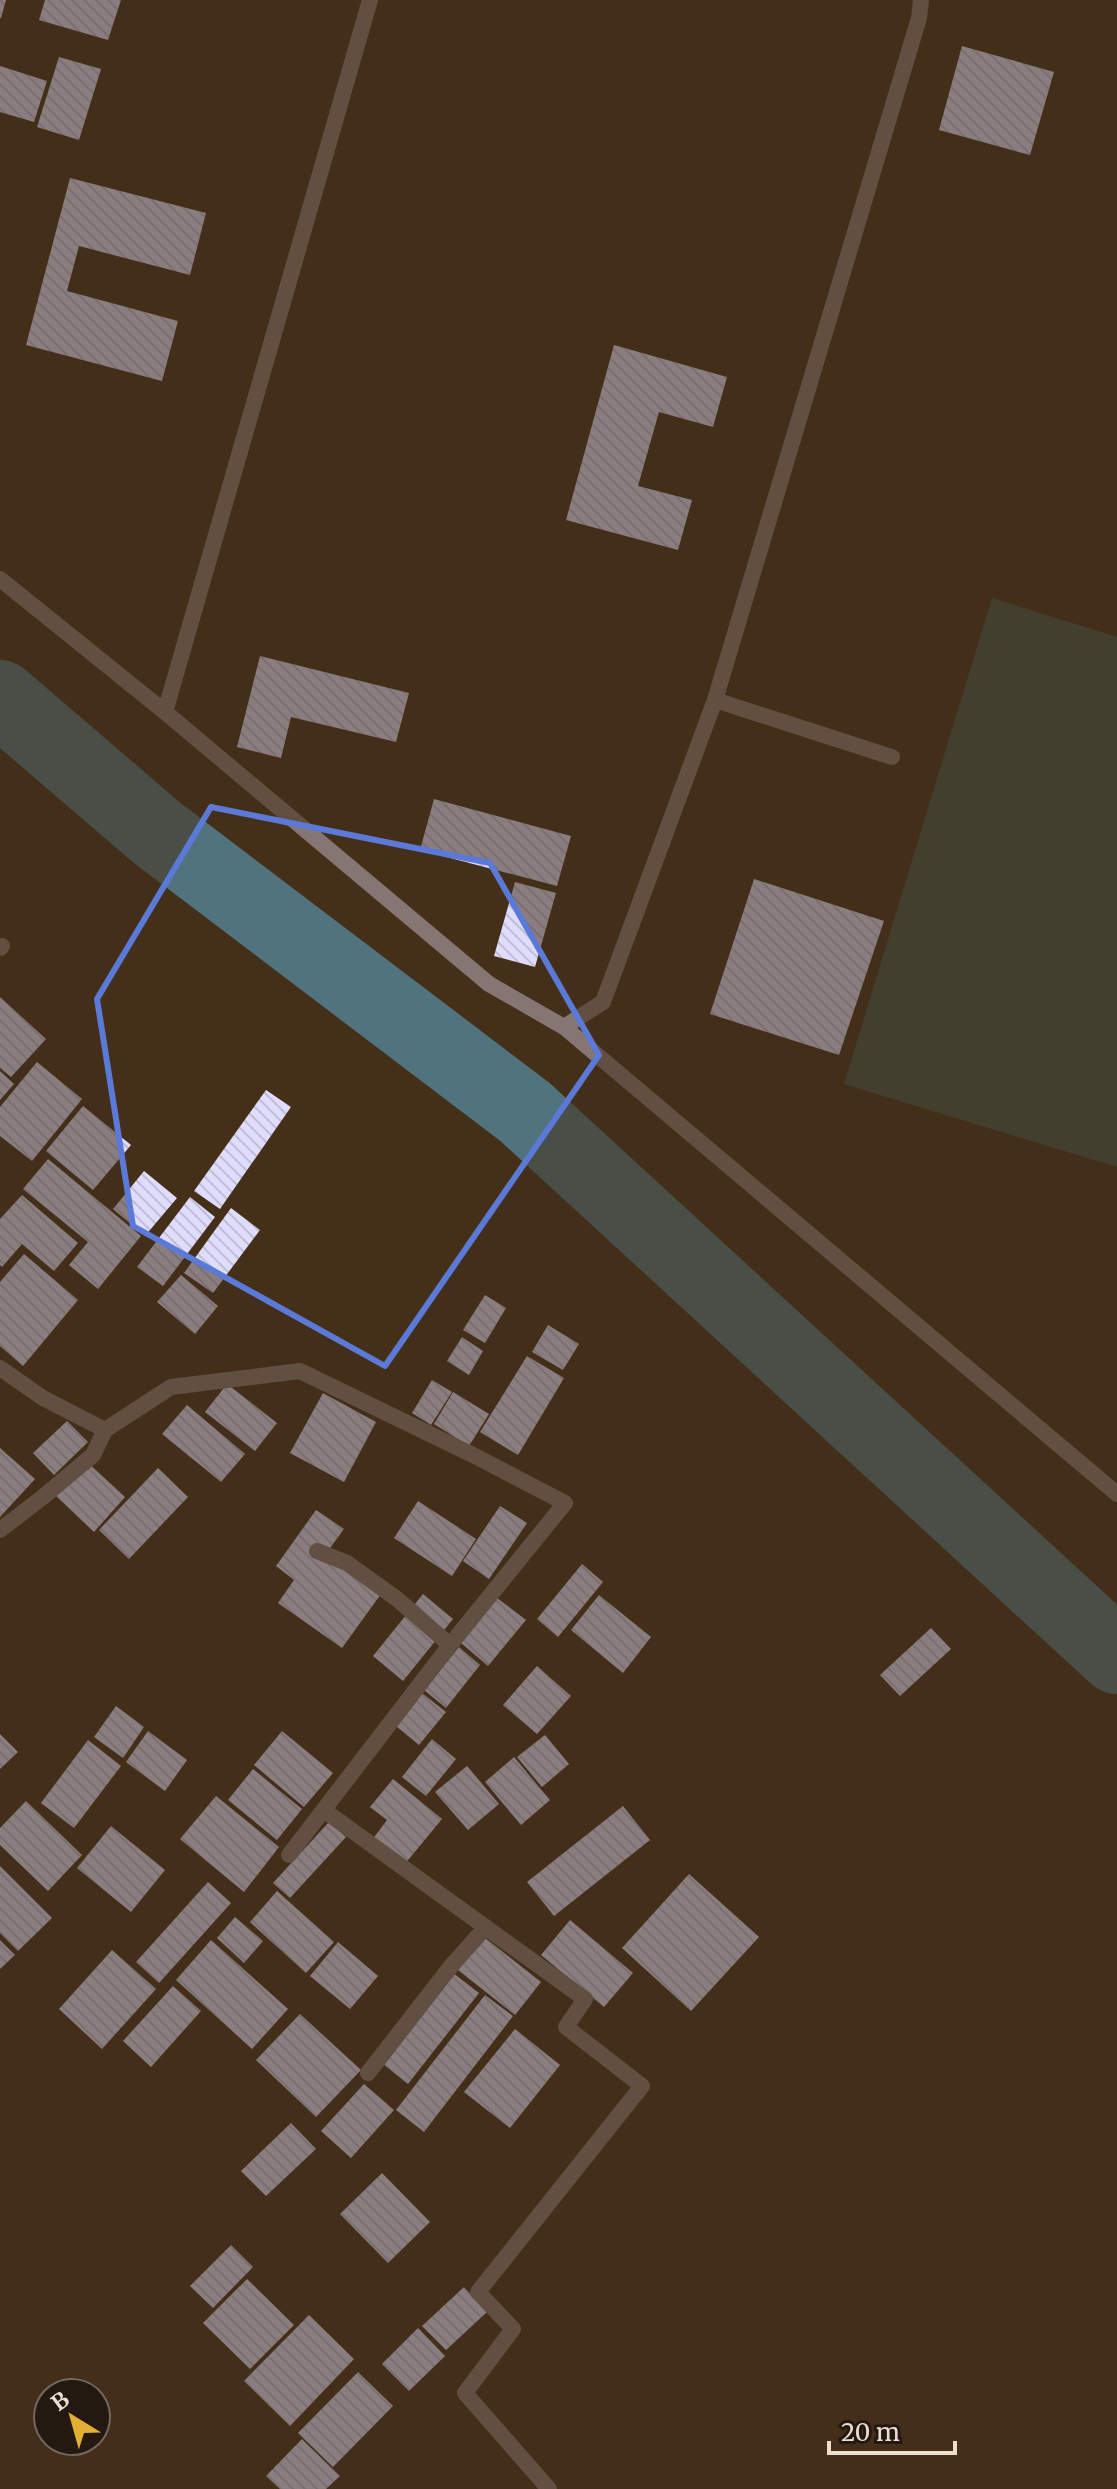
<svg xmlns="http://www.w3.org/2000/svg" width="1117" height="2489" font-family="Merriweather,serif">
  <defs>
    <pattern id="building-back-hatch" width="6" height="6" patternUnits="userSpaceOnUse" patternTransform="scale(2)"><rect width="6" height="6" fill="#dfdcfc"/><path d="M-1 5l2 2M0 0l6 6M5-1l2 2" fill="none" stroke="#c0bdd6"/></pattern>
  </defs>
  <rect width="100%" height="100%" fill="#442f19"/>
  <!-- park -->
  <path fill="#415248" d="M992,598L1117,637V1167L844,1084Z"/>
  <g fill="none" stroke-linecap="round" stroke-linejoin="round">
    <!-- river -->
    <path stroke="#51737e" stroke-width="76" d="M0,698L156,832L525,1112L1117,1656"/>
  </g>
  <!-- building -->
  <path fill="url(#building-back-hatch)" d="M0,0H6L1,18H0Z
    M45,0H121L108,40L39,20Z
    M962,46L1054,72L1030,155L939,130Z
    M59,57L101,69L79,140L37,127Z
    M0,66L47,81L34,122L0,112Z
    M70,178L206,213L190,275L79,246L67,291L178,321L162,381L26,345Z
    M614,345L727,377L713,427L659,412L638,486L692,500L678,550L566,520Z
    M260,656L409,693L396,742L291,717L281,758L237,747Z
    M434,799L571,836L557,886L420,850Z
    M754,879L884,921L839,1055L710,1014Z
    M515,882L556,893L535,967L494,956Z
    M0,997L46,1039L11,1077L0,1068Z
    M37,1062L82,1099L32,1161L0,1136V1107Z
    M0,1071L14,1084L0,1100Z
    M266,1090L291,1107L220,1209L194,1191Z
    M83,1106L131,1145L93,1190L46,1151Z
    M48,1159L141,1236L98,1289L69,1265L88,1242L23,1189Z
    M144,1171L177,1198L145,1236L113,1209Z
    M22,1195L78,1243L54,1271L22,1244L2,1267L0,1265V1219Z
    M190,1197L215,1217L163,1286L137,1267Z
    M231,1208L260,1230L213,1293L184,1273Z
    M24,1254L78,1300L23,1366L0,1346V1282Z
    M181,1275L218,1306L195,1334L157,1302Z
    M485,1295L506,1308L485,1343L463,1330Z
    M548,1325L579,1344L563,1370L532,1352Z
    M462,1337L483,1351L469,1375L447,1361Z
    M527,1356L564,1378L518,1455L480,1432Z
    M432,1380L452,1392L431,1425L412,1413Z
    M227,1384L277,1423L255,1451L205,1412Z
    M453,1392L489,1414L469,1446L434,1424Z
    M323,1393L376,1422L344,1482L290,1453Z
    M187,1405L245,1454L221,1482L162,1434Z
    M67,1421L88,1442L54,1475L33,1453Z
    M0,1448L35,1479L0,1517Z
    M87,1462L125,1497L94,1532L56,1496Z
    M158,1468L188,1497L129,1559L99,1530Z
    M418,1501L476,1539L452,1576L394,1538Z
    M500,1506L527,1523L489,1579L463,1561Z
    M316,1510L344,1529L330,1548L386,1587L342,1648L278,1603L294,1580L276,1566Z
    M582,1564L603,1582L558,1637L537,1619Z
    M423,1594L453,1619L403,1681L373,1656Z
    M599,1595L651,1637L623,1673L571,1630Z
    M497,1598L526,1620L488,1666L461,1643Z
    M931,1628L951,1649L900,1696L880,1675Z
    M459,1647L480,1665L446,1708L424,1690Z
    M537,1666L571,1696L537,1734L503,1705Z
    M422,1693L446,1712L419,1745L396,1726Z
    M116,1706L144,1727L123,1758L94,1737Z
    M148,1731L187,1760L165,1791L126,1762Z
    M282,1731L333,1773L304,1807L254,1765Z
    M0,1734L18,1752L0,1769Z
    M545,1735L569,1764L542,1787L517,1757Z
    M432,1739L456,1759L426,1796L402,1777Z
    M88,1740L121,1766L74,1828L41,1803Z
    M514,1757L550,1800L521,1825L485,1782Z
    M467,1766L499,1804L468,1830L435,1792Z
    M253,1769L302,1809L277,1840L228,1800Z
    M393,1779L442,1819L404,1865L372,1840L387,1820L370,1807Z
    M216,1796L279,1847L244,1892L180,1839Z
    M26,1801L82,1855L48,1891L0,1845V1828Z
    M623,1806L650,1840L554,1916L527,1882Z
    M329,1822L346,1837L290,1898L273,1883Z
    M111,1826L165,1870L131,1912L77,1868Z
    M0,1866L52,1918L18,1951L0,1933Z
    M689,1874L759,1937L691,2011L622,1948Z
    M208,1882L231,1903L159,1983L136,1962Z
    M277,1891L334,1942L306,1973L250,1922Z
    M235,1917L263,1941L244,1963L217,1938Z
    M570,1920L633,1973L604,2007L541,1955Z
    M484,1937L541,1982L515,2015L458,1970Z
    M0,1940L15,1955L0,1969Z
    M211,1940L288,2009L252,2049L176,1980Z
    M338,1942L378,1976L350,2009L310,1976Z
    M112,1950L156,1989L102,2049L59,2009Z
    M453,1973L479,1993L408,2084L383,2064Z
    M173,1986L201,2011L151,2067L123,2041Z
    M485,1995L513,2016L424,2132L396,2110Z
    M300,2014L361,2070L316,2117L256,2060Z
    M515,2029L560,2065L510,2128L464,2092Z
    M364,2084L394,2110L351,2158L321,2131Z
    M291,2123L316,2149L266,2196L241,2171Z
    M382,2173L430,2222L388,2263L340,2214Z
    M231,2245L253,2267L213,2308L190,2286Z
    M247,2279L294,2325L250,2369L203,2323Z
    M464,2287L487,2312L446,2350L422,2326Z
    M309,2315L354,2359L290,2426L244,2381Z
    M418,2328L445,2356L409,2391L382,2364Z
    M358,2372L393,2406L333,2467L298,2433Z
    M302,2439L340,2476L326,2489H280L266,2476Z"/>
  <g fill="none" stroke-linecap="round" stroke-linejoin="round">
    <!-- minor -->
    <path stroke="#857673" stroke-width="16" d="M0,579L165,712L489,984L564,1027L603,1002L715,700L919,18L921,0
      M715,700L892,757
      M165,712L370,0
      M0,948L2,946
      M564,1027L1117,1494
      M0,1368L43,1398L105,1430L171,1387L300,1371L475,1456L565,1503L450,1645L289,1855
      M0,1530L43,1497L93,1455L105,1430
      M317,1551L347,1563L397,1599L450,1645
      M325,1811L585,1999L566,2027L642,2086L478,2292L513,2329L465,2393L549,2489
      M368,2073L452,1965L486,1927"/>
  </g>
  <!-- marked area -->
  <path d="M0 0H1117V2489H0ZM211,807L490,863L599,1055L385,1366L133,1226L97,999Z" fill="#442f19" fill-opacity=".55" fill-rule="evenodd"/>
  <path fill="none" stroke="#5b79d6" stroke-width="6" stroke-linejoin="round" d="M211,807L490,863L599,1055L385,1366L133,1226L97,999Z"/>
  <!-- north arrow -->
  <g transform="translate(72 2417) rotate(323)"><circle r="38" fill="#231910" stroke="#73675d" stroke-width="2"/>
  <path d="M0-6L14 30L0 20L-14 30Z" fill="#e2af34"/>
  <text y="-12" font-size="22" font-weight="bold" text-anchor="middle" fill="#ebddd0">B</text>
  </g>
  <!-- scale -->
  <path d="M829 2441v12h126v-12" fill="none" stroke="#ebddd0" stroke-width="4"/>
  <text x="841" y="2441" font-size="24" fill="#ebddd0" stroke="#231910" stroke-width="6" paint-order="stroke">20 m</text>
</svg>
